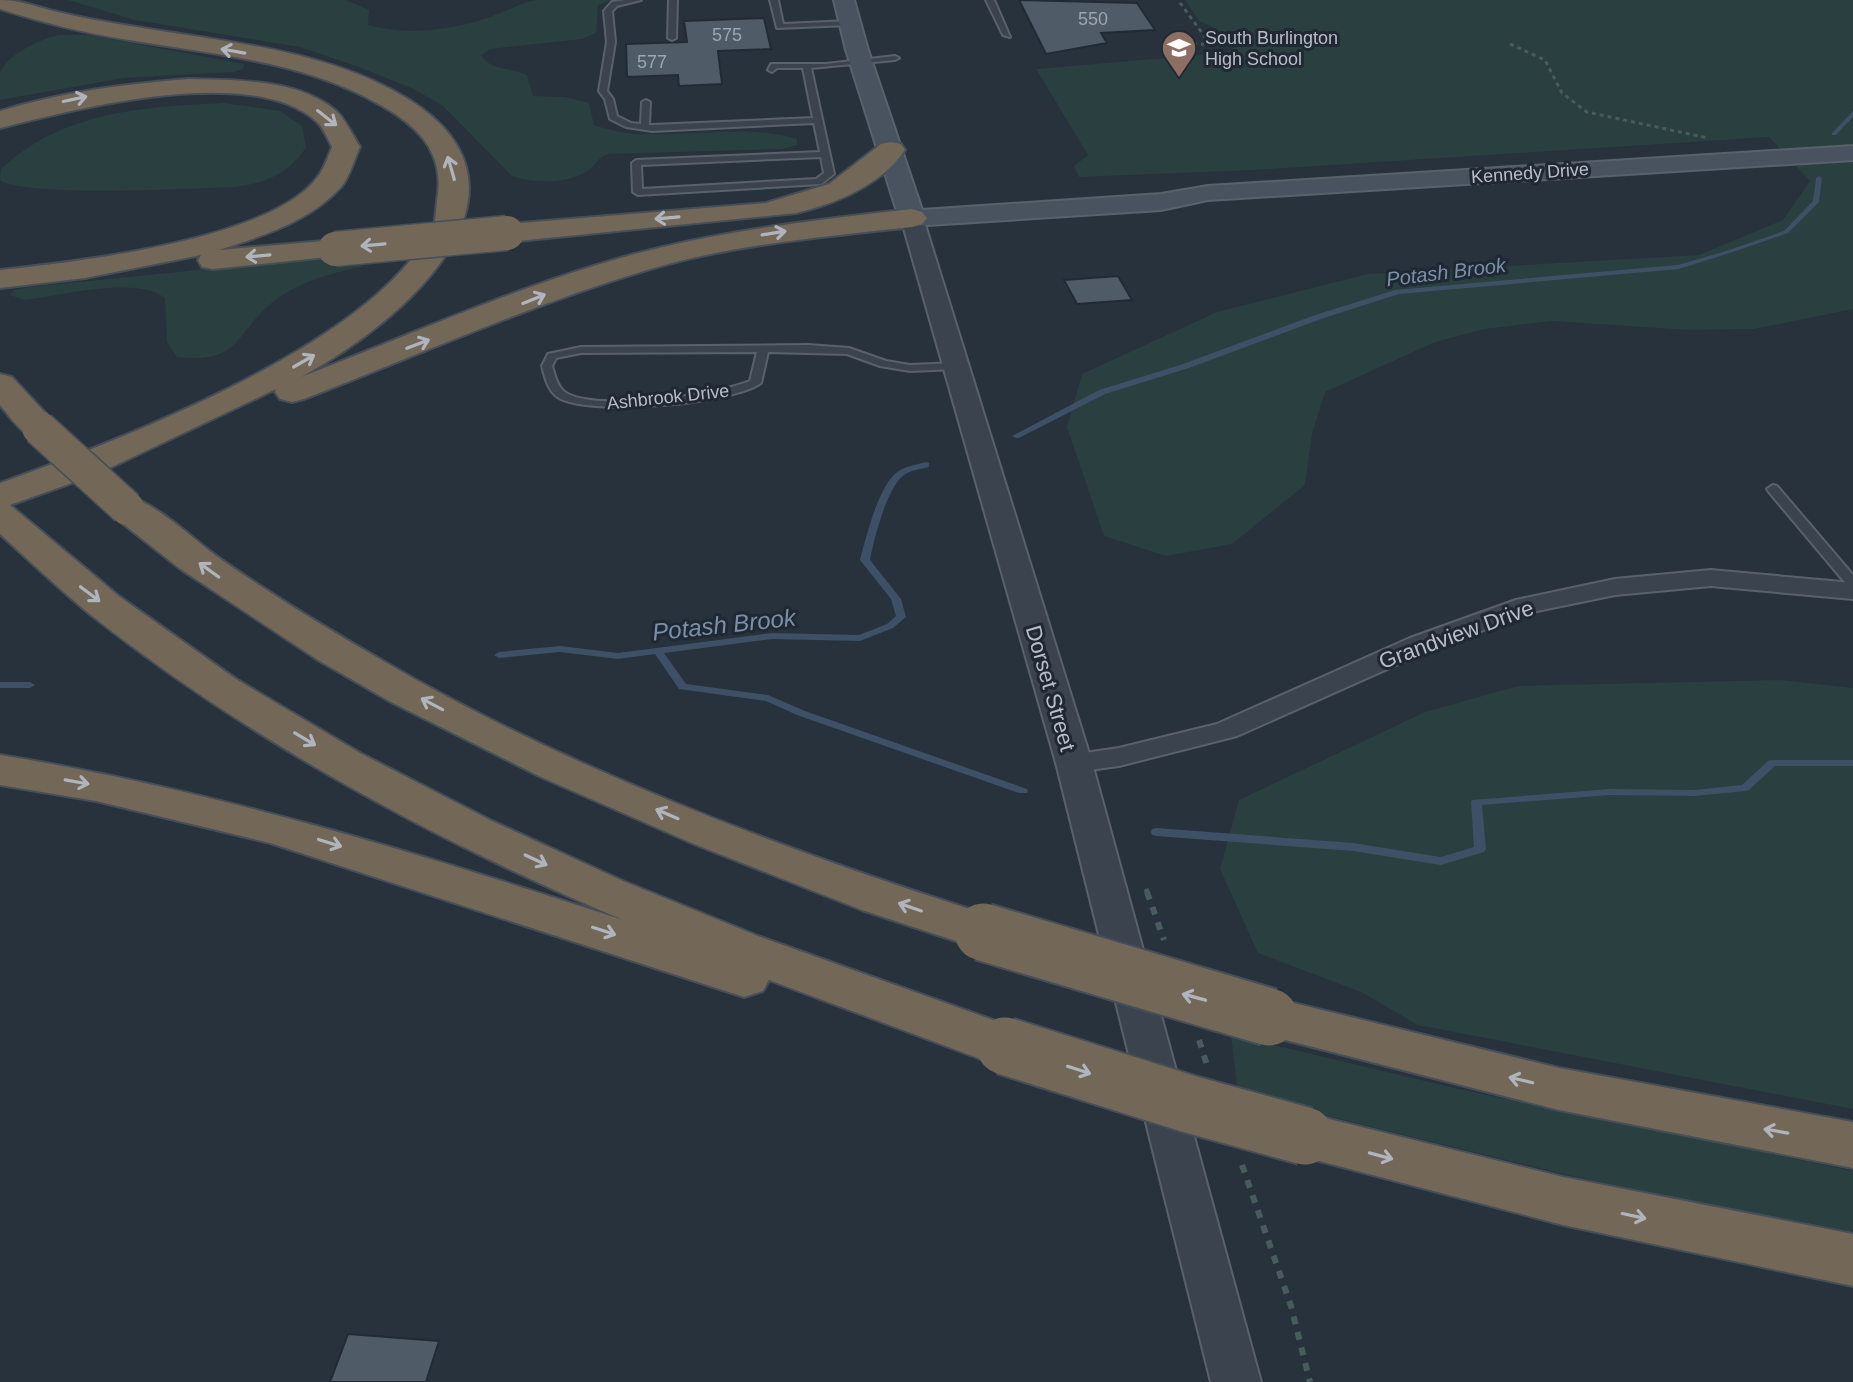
<svg xmlns="http://www.w3.org/2000/svg" width="1853" height="1382" font-family="Arial,sans-serif">
  <rect width="100%" height="100%" fill="#27323d"/>
  <!-- green -->
  <path fill="#2a3f3f" d="M68,0H346L369,10L368,25C407,36 453,30 490,17C505,12 522,2 537,0C561,0 587,0 611,0L598,5L596,33L582,39L490,49L481,55C490,71 511,67 527,75L533,96L565,97L589,103L594,125C655,148 730,119 797,139V145L783,149L608,154C598,157 597,164 589,170C569,184 534,184 512,176L443,106L414,89L356,66L300,47L135,20Z
    M1185,0H1853V309L1754,329L1689,330L1552,321L1485,329L1435,342L1325,392L1312,434L1305,485L1232,544L1166,556L1104,536L1067,427L1082,374L1217,312L1368,274L1699,255L1783,220L1810,181L1769,137L1253,170L1079,177L1074,166L1088,155L1036,69L1224,53L1236,47L1227,34L1199,21Z
    M59,35H88L244,64L243,69L234,72L124,78L0,100C0,92 0,81 0,74C5,55 42,38 59,35Z
    M224,103L280,111L302,126L306,148C286,175 268,182 235,187C198,188 23,198 0,180L1,169C63,111 143,107 224,103Z
    M336,256L370,259L368,264L360,267C329,274 298,282 273,302C232,336 241,364 177,357L167,342L165,298C136,275 59,296 24,300L10,295L15,290L30,287Z
    M1780,680L1853,688V1109L1418,1025L1361,992L1258,953L1220,869L1239,800L1425,712L1518,686Z
    M1231,1035L1459,1089L1853,1171V1236L1572,1176L1238,1094Z"/>
  <g fill="none" stroke-linecap="round" stroke-linejoin="round">
    <!-- stream -->
    <path fill="#3e5065" fill-rule="evenodd" d="M1853,111V117L1836,135H1832V133Z
      M1819,176L1822,178L1819,202L1788,233L1733,252L1679,269L1399,294L1321,319L1189,368L1105,394L1019,438H1016L1012,436L1099,390L1183,364L1315,315L1395,290L1678,265L1729,250L1784,231L1813,201L1816,178Z
      M926,462L929,463V467C921,469 911,470 904,475C887,487 874,539 870,560L901,599L906,617L893,628L860,641L772,639L664,653L686,684L768,695L805,711L1027,789L1028,791L1027,793H1019L797,715L766,701L679,689L655,654L618,659L560,652L499,658L494,655L499,652L560,646L618,653L772,633L859,635L887,624L896,616L891,599L860,560C866,537 878,488 896,473C904,466 916,465 926,462Z
      M0,682H30L35,685L30,688H0Z
      M1772,760H1853V766H1775L1749,790L1745,791L1695,796L1610,795L1482,805L1486,849L1484,852L1441,865L1353,851L1156,836L1152,835L1151,832L1152,829L1156,828L1353,843L1441,857L1474,847L1471,802L1472,800L1610,789L1695,790L1742,785L1768,761Z"/>
  </g>
  <!-- building -->
  <path fill="#505b68" stroke="#222a35" stroke-width="2" d="M1019,0L1137,3L1155,30L1101,33L1107,43L1046,54Z
    M764,18L771,49L718,51L722,84L679,86L678,75L627,77L626,44L687,42L684,21Z
    M1118,276L1132,300L1077,304L1064,280Z
    M348,1334L439,1341L426,1382H330Z"/>
  <g fill="none" stroke-linecap="round" stroke-linejoin="round">
    <defs>
      <path id="service" d="M625,0H641L617,6L612,11L615,42L607,91L613,99L617,116L631,123L641,124L642,102L646,100L650,102L649,125H652L813,118L803,68H777L772,72L768,70L771,64H826L895,56L899,58L895,60L811,68L834,174L821,184L638,195L633,192L632,163L636,160L820,152L814,123L652,131L626,127L610,119L605,99L599,91L607,42L604,11L612,2ZM821,157L824,173L816,179L642,189L641,165Z
        M669,0H677L676,38L672,40L668,38Z
        M770,0H778L783,24L850,21L854,23L850,25L777,28Z
        M986,0H994L1010,37L1003,35Z
        M808,345L849,348L886,361L910,365L956,363L961,366L956,369L910,371L880,366L847,354L768,352L761,383C733,404 591,416 559,398C548,392 545,377 542,366L548,354L581,347ZM757,352L750,381C715,395 598,412 566,393C557,387 555,375 552,366L556,358L581,353Z
        M1773,485L1777,486L1853,575V587L1848,586L1769,492L1767,489Z"/>
      <path id="minor" d="M1711,570L1853,583V599L1711,586L1615,595L1532,612L1430,650L1237,736L1119,766L1074,772L1064,770L1059,763L1064,756L1119,748L1217,724L1410,638L1516,600L1615,579Z"/>
      <path id="tertiary" d="M912,211L920,213L923,218L1092,763L1261,1382H1211L1056,763L901,218L904,213Z"/>
      <path id="secondary" d="M834,0H854L868,50L922,210L1161,194L1208,186L1853,146V160L1208,200L1161,210L912,226L903,223L899,218L846,50Z"/>
      <path id="motorway" d="M0,0C19,0 34,6 53,11C78,17 104,22 130,26C218,41 314,48 394,91C564,182 406,321 301,377C410,335 518,286 631,255C723,230 817,220 912,209L922,212L927,218L922,224L912,227C823,237 733,244 647,270C530,305 418,355 304,399L292,402L280,399L275,392L276,389L97,474L10,505L120,597L236,679L360,753L490,820L623,881L758,936L1024,1031L1032,1046L1024,1061L1005,1067L986,1061L769,980L763,991L744,997L270,843L96,801L0,785V755C214,790 418,853 623,920C436,841 252,742 91,615C60,590 30,561 0,534V483C119,441 346,353 418,250C422,244 429,237 432,230C436,222 436,209 437,200C446,151 416,124 375,102C301,61 212,54 129,40C85,33 43,23 0,9Z
        M189,79C236,80 297,79 335,110C345,118 353,136 360,147C354,159 350,177 341,187C309,222 262,236 219,250L335,240L346,243L350,249L346,255L213,269L202,267L198,260L201,255L85,278L0,288V270C75,262 275,240 319,175C325,167 328,156 332,147C328,139 323,127 316,121C250,63 76,109 0,128V111C62,92 125,84 189,79Z
        M891,142L901,144L905,150C880,186 837,203 796,213L507,242L496,239L492,233L496,227L507,224L766,203L829,184L881,144Z
        M0,374L12,377L52,420L57,428L52,436C25,442 16,424 0,405Z
        M127,496C159,504 194,541 222,560C285,604 351,643 418,681C601,782 802,856 1001,919L1009,932L1001,945L983,950L862,910L694,844L541,777L391,702L318,660L179,568L113,516L108,508L113,500Z
        M1269,997L1559,1068L1853,1122V1168L1559,1110L1250,1031L1242,1017L1250,1003Z
        M1305,1113L1563,1177L1853,1234V1286L1563,1225L1285,1152L1276,1136L1285,1120Z"/>
    </defs>
    <!-- service casing -->
    <use href="#service" stroke="#59616b" stroke-width="4"/>
    <!-- minor casing -->
    <use href="#minor" stroke="#59616b" stroke-width="4"/>
    <!-- tertiary casing -->
    <use href="#tertiary" stroke="#59616b" stroke-width="4"/>
    <!-- secondary casing -->
    <use href="#secondary" stroke="#59616b" stroke-width="4"/>
    <!-- motorway casing -->
    <use href="#motorway" stroke="#464e58" stroke-width="4"/>
    <!-- path-far2 -->
    <path stroke="#495c5d" stroke-width="3" stroke-dasharray="4 4" stroke-linecap="butt" d="M1177,44H1210L1178,0
      M1510,44L1545,60L1562,93L1587,112L1708,138"/>
    <!-- path-far1 -->
    <path stroke="#495c5d" stroke-width="5" stroke-dasharray="6 6" stroke-linecap="butt" d="M1146,889L1148,894"/>
    <!-- path -->
    <path stroke="#495c5d" stroke-width="6" stroke-dasharray="8 8" stroke-linecap="butt" d="M1147,892L1164,940
      M1199,1040L1207,1065
      M1242,1165L1291,1306L1310,1382"/>
    <!-- service -->
    <use href="#service" fill="#3b434e" fill-rule="evenodd"/>
    <!-- minor -->
    <use href="#minor" fill="#3b434e" fill-rule="evenodd"/>
    <!-- tertiary -->
    <use href="#tertiary" fill="#3b434e" fill-rule="evenodd"/>
    <!-- secondary -->
    <use href="#secondary" fill="#495360" fill-rule="evenodd"/>
    <!-- motorway -->
    <use href="#motorway" fill="#736758" fill-rule="evenodd"/>
    <defs>
      <path id="motorway-bridge-far1" d="M335,249L507,233
        M39,428L127,508"/>
      <path id="motorway-bridge" d="M983,932L1269,1017
        M1005,1046L1189,1104L1305,1136"/>
    </defs>
    <!-- motorway-bridge-far1 casing -->
    <use href="#motorway-bridge-far1" stroke="#464e58" stroke-width="37" stroke-linecap="butt"/>
    <!-- motorway-bridge casing -->
    <use href="#motorway-bridge" stroke="#464e58" stroke-width="61" stroke-linecap="butt"/>
    <!-- motorway-bridge-far1 -->
    <use href="#motorway-bridge-far1" stroke="#736758" stroke-width="34"/>
    <!-- motorway-bridge -->
    <use href="#motorway-bridge" stroke="#736758" stroke-width="57"/>
  </g>
  <!-- one-way arrows -->
  <defs><path id="oneway-shaft" d="M-6 0H5M1.5-3L5.5 0L1.5 3" fill="none" stroke-width="1.6" stroke-linecap="round" stroke-linejoin="round" transform="scale(2)"/></defs>
  <g stroke="#b0b5bd">
    <use href="#oneway-shaft" transform="translate(233 51) rotate(-170)"/>
    <use href="#oneway-shaft" transform="translate(75 99) rotate(-12)"/>
    <use href="#oneway-shaft" transform="translate(327 118) rotate(38)"/>
    <use href="#oneway-shaft" transform="translate(451 168) rotate(-106)"/>
    <use href="#oneway-shaft" transform="translate(667 218) rotate(175)"/>
    <use href="#oneway-shaft" transform="translate(774 233) rotate(-9)"/>
    <use href="#oneway-shaft" transform="translate(373 245) rotate(175)"/>
    <use href="#oneway-shaft" transform="translate(258 256) rotate(175)"/>
    <use href="#oneway-shaft" transform="translate(534 299) rotate(-22)"/>
    <use href="#oneway-shaft" transform="translate(418 344) rotate(-21)"/>
    <use href="#oneway-shaft" transform="translate(304 361) rotate(-30)"/>
    <use href="#oneway-shaft" transform="translate(209 570) rotate(-144)"/>
    <use href="#oneway-shaft" transform="translate(90 594) rotate(37)"/>
    <use href="#oneway-shaft" transform="translate(432 704) rotate(-152)"/>
    <use href="#oneway-shaft" transform="translate(305 739) rotate(31)"/>
    <use href="#oneway-shaft" transform="translate(77 782) rotate(10)"/>
    <use href="#oneway-shaft" transform="translate(667 814) rotate(-157)"/>
    <use href="#oneway-shaft" transform="translate(330 843) rotate(17)"/>
    <use href="#oneway-shaft" transform="translate(536 860) rotate(25)"/>
    <use href="#oneway-shaft" transform="translate(910 907) rotate(-161)"/>
    <use href="#oneway-shaft" transform="translate(604 931) rotate(18)"/>
    <use href="#oneway-shaft" transform="translate(1194 997) rotate(-165)"/>
    <use href="#oneway-shaft" transform="translate(1079 1070) rotate(18)"/>
    <use href="#oneway-shaft" transform="translate(1521 1080) rotate(-167)"/>
    <use href="#oneway-shaft" transform="translate(1776 1131) rotate(-170)"/>
    <use href="#oneway-shaft" transform="translate(1381 1156) rotate(15)"/>
    <use href="#oneway-shaft" transform="translate(1634 1216) rotate(12)"/>
  </g>
  <!-- icons -->
  <defs>
    <symbol id="school-pin" viewBox="-11 -11 22 30"><path d="M0 17L-7.5 6A9.5 9.5 0 1 1 7.5 6Z" fill="#8d6e63" stroke="#202833"/><path d="M0-5L7-2L0 1L-7-2ZM-4 1L0 2.5L4 1V4Q0 6-4 4Z" fill="#fff"/></symbol>
  </defs>
  <g fill-rule="evenodd">
    <use href="#school-pin" x="1159" y="28" width="40" height="54"/>
  </g>
  <g text-anchor="middle" stroke-width="6" stroke-linejoin="round" paint-order="stroke">
    <!-- number labels -->
    <g font-size="18" fill="#9da5b0">
      <text x="1093" y="25">550</text>
      <text x="727" y="41">575</text>
      <text x="652" y="68">577</text>
    </g>
    <!-- far-poi labels -->
    <g font-size="18" fill="#b7bec8" stroke="#202833" text-anchor="start">
      <text x="1205" y="44">South Burlington<tspan x="1205" dy="21">High School</tspan></text>
    </g>
    <!-- far-street labels -->
    <g font-size="18" fill="#b7bec8" stroke="#202833">
      <text transform="translate(1530 173) rotate(-4)" y="6">Kennedy Drive</text>
      <text transform="translate(668 397) rotate(-6)" y="6">Ashbrook Drive</text>
    </g>
    <!-- far-water labels -->
    <g font-size="20" font-style="italic" fill="#7a90a9" stroke="#202833">
      <text transform="translate(1446 272) rotate(-7)" y="7">Potash Brook</text>
    </g>
    <!-- street labels -->
    <g font-size="22" fill="#b7bec8" stroke="#202833">
      <text transform="translate(1456 634) rotate(-20)" y="8">Grandview Drive</text>
      <text transform="translate(1051 688) rotate(74)" y="8">Dorset Street</text>
    </g>
    <!-- water labels -->
    <g font-size="24" font-style="italic" fill="#7a90a9" stroke="#202833">
      <text transform="translate(724 625) rotate(-6)" y="8">Potash Brook</text>
    </g>
  </g>
</svg>
